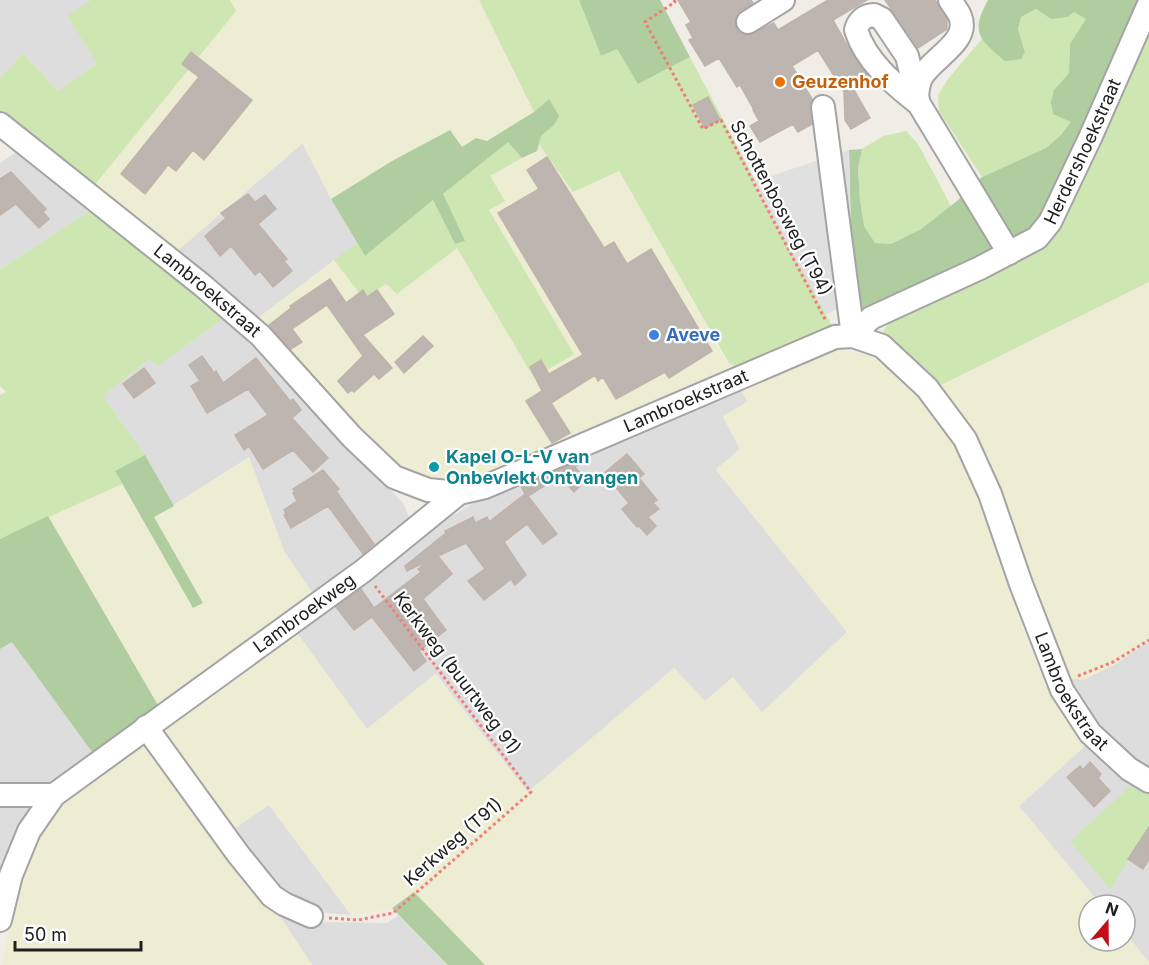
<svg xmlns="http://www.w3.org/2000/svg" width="1149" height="965" font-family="Inter,sans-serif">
  <rect width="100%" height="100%" fill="#f0ede7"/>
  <!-- residential -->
  <path fill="#dedddd" d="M0,0H91L68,17L97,63L58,91L23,53L0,78Z
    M303,143L331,199L357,243L257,319L176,252Z
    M18,151L90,211L0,269V163Z
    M224,318L251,339L339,437L403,503L409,517L402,529L314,595L285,553L249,458L174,506L145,455L103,396L149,359L158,366Z
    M740,387L748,402L723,417L740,449L716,470L847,632L762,713L733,678L705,701L674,668L528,793L436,674L367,729L294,629L435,526L474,503L568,458Z
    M12,641L95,756L0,888V649Z
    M1149,641V769L1097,728L1068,678L1114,665Z
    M1086,745L1129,782L1149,794V962L1125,933V905H1101L1019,806Z
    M269,805L351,915L319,912L282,896L229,832Z
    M273,906L316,922L387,923L399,915L448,965H312Z"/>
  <!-- farmland -->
  <path fill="#ededd4" d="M230,0H479L534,112L487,141L462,147L450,130L392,161L331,199L302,143L176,252L93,187L235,11Z
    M539,144L573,192L619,171L728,363L739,368L474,480L463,482L439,483L395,468L257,319L334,260L365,299L386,284L397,294L457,248L534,378L573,354L489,209L490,176L537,151Z
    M1149,282V641L1114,665L1083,680L1068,678L989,458L967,420L939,386Z
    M838,349L868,355L883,363L905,382L927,406L950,437L968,467L986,515L1026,638L1045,685L1060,711L1086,745L1019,806L1101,905H1089V941H1125V933L1149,962V965H485L414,892L392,908L371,913L351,915L269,805L229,832L162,731L166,722L294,629L367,729L435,674L528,792L674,668L705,701L733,677L762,712L847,632L716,469L740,449L723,416L747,402L740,387L820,352Z
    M249,457L285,553L314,595L159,707L48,516L122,484L193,608L203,602L154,517Z
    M145,744L273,906L312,965H1L23,873L38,838L60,806Z"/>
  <!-- grass -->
  <path fill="#cee6b1" d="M91,0H230L236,11L93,187L0,111V78L23,53L58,91L97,63L67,16Z
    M479,0H579L601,56L617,49L638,84L690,57L832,326L739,368L729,363L619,171L573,192L539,144L541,136L554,125L549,99L534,112Z
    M1036,9L1051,19L1074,12L1087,19L1070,44L1069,73L1054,90L1072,122L1060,136L1046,148L982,177L939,111L938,95L948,79L982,39L991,49L1025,51L1018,29L1021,17Z
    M1149,24V282L939,386L887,340L883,332L890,320L1047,241L1071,204Z
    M906,131L918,144L951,206L921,229L891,244L875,243L864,226L860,200L858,168L862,149L883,136Z
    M508,141L522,158L490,176L505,201L489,210L574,354L534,378L457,248L397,294L386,284L364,299L334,260L357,243L365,256L433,200L455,244L464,241L442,195Z
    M90,211L224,318L158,366L149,359L103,396L145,455L115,471L122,484L0,539V395L6,392L0,386V269Z
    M1133,784L1149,794V826L1110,889L1070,841Z"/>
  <!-- forest -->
  <path fill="#afcd9f" d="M579,0H660L690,57L638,84L617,49L601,56Z
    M988,0H1143L1050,210L1022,237L872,309L858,313L852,278L849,150L862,149L858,168L860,200L864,226L875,243L891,244L921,229L957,201L982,177L1046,148L1060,136L1071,122L1053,114L1051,102L1054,90L1069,73L1070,44L1086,19L1074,12L1067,17L1051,19L1036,9L1021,17L1018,29L1025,52L1021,59L1005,61C979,39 970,33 988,0Z
    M549,99L559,116L554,125L541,136L537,151L522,158L508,142L443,194L465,241L455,244L433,200L365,256L331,199L392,161L450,130L462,147L476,138L487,141L534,112Z
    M145,455L174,506L154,517L203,603L193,608L115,471Z
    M48,516L159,707L95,756L12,642L0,649V539Z
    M414,892L485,965H448L392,908Z"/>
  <!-- parking -->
  <path fill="#e0e0e0" d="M849,150L852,278L856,299L826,315L753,182Z"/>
  <!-- building -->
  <path fill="#bdb6b0" stroke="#c1b3ab" stroke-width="1.5" d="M678,0H751L753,3L740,11L736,16L735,22L737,30L741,34L748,35L774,23L778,30L828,0H867L833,20L855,59L870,78L853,88L870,118L851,129L845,120L844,92L818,50L792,66L812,99L810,108L812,124L798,132L793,124L760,142L750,126L759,121L753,110H754L740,85L737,87L719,58L705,66L689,40L693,38L686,25L691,22Z
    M885,0H935L947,20V29L918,48Z
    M191,52L252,100L204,160L193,150L176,171L168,165L145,194L121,174L199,77L182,64Z
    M708,97L720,120L705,128L693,105Z
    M547,157L604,248L614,242L627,264L651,249L712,351L669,378L665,372L616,399L603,377L598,381L595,375L551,403L570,433L552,443L526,401L542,391L530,367L541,360L549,374L583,355L498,213L539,189L527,170Z
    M11,172L46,209L43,212L49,219L39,228L16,204L0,215V179Z
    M248,194L255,202L265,195L276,209L258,224L287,259L284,261L292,271L273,287L260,271L255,275L231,246L220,256L205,236L226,218L221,213Z
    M330,279L346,303L363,290L367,297L377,290L394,314L363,335L392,368L379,379L374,374L354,392L352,390L348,393L338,381L363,356L327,305L292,329L302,342L291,349L269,325L291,308L290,306Z
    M423,336L433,346L404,373L395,362Z
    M202,356L214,373L216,371L223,383L256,358L290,401L293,399L301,410L292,418L328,458L313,472L293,450L263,469L249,446L244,450L235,435L268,415L248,389L207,413L191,386L200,381L189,365Z
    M144,368L155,383L134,398L123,384Z
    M627,454L644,474L639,478L657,500L653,503L659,509L648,517L656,526L647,535L639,526L637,527L622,509L629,503L604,473Z
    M585,459L575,467L586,480L574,492L560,476L528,496L557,534L543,544L527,524L504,542L526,575L515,585L511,579L484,600L468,581L485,569L466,543L438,556L452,574L423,599L446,630L419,651L426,661L414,671L372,617L354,630L336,607L361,589L374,608L421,572L418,569L422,566L421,564L407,571L405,566L446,533L445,531L473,517L475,523L487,517L489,522L525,494L521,486Z
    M323,470L339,489L336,491L374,544L363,554L328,506L291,528L284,515L286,514L284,510L297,501L293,493L295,492L293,489Z
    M1090,762L1101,774L1098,778L1110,791L1094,807L1067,777L1080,766L1083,770Z
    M1149,827V859L1143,869L1128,859Z"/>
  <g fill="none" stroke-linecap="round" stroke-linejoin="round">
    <defs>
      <g id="minor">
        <path d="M748,22L783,0"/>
        <path d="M917,96C918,90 918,84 921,78C931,58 971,42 960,16C958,11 953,5 950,0"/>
        <path d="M919,104C894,84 866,62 856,30C858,21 865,15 874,15L882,19L907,56L919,104L1009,253"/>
        <path d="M823,107L853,336"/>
        <path id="s1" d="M0,124L202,285L261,336L352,437L394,477L428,490L459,493L485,487L835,337L853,336L882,346L927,388L965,439L990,494L1021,584L1062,690L1090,733L1129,769L1149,781"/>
        <path id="s2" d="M853,336L871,318L980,268L1037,238L1050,222L1090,138L1149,4"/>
        <path d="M146,727L238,854L272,896L284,904L311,916"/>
        <path d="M0,795H54"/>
        <path id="s3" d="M0,920L11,875L29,831L54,795L363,571L459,493"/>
      </g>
    </defs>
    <!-- minor casing -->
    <use href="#minor" stroke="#a4a4a4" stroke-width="26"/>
    <!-- path -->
    <path stroke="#f17d78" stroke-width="3" stroke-dasharray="3 3" stroke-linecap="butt" d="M674,0L675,2L645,22L703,129L721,120L826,321
      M1078,676L1113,662L1149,640
      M329,918L358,920L393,913L531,792L375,586"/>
    <!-- minor -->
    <use href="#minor" stroke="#fff" stroke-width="22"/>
  </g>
  <!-- markers -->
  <circle fill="#e8710a" stroke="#fff" stroke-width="2" cx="780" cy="82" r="6"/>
  <circle fill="#3f7fe0" stroke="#fff" stroke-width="2" cx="654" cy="335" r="6"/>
  <circle fill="#0f9aa8" stroke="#fff" stroke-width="2" cx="434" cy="467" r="6"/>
  <g text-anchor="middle" stroke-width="4.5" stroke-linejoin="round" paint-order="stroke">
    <!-- food labels -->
    <g font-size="18" font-weight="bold" fill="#c56008" stroke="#fff" text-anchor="start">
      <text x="792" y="88">Geuzenhof</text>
    </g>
    <!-- street labels -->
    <g font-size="18" fill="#202020" stroke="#fff">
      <text dy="6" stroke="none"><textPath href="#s2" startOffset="308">Herdershoekstraat</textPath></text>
      <text transform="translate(781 208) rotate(62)" y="6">Schottenbosweg (T94)</text>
      <text dy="6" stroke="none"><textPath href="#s1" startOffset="266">Lambroekstraat</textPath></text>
      <text dy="6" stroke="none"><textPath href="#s1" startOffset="843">Lambroekstraat</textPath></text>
      <text dy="6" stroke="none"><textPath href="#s3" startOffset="447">Lambroekweg</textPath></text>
      <text transform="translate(457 673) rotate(53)" y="6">Kerkweg (buurtweg 91)</text>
      <text dy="6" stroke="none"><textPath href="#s1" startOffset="1454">Lambroekstraat</textPath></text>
      <text transform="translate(453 842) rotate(-41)" y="6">Kerkweg (T91)</text>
    </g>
    <!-- shop labels -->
    <g font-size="18" font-weight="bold" fill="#366cbe" stroke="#fff" text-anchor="start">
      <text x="666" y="341">Aveve</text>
    </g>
    <!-- culture labels -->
    <g font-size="18" font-weight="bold" fill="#0d838f" stroke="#fff" text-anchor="start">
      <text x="446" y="463">Kapel O-L-V van<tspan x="446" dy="21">Onbevlekt Ontvangen</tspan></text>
    </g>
  </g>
  <!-- north arrow -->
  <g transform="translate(1107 923) rotate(20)"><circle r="28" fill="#ffffff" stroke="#a6a6a6" stroke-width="1.5"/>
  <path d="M0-4.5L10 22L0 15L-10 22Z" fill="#c30d18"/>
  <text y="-9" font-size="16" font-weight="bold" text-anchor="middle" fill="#202020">N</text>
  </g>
  <!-- scale -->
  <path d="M15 941v9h126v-9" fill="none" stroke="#202020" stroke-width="3"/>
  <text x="24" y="941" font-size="18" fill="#202020" stroke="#ffffff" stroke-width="4.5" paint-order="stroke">50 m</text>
</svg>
